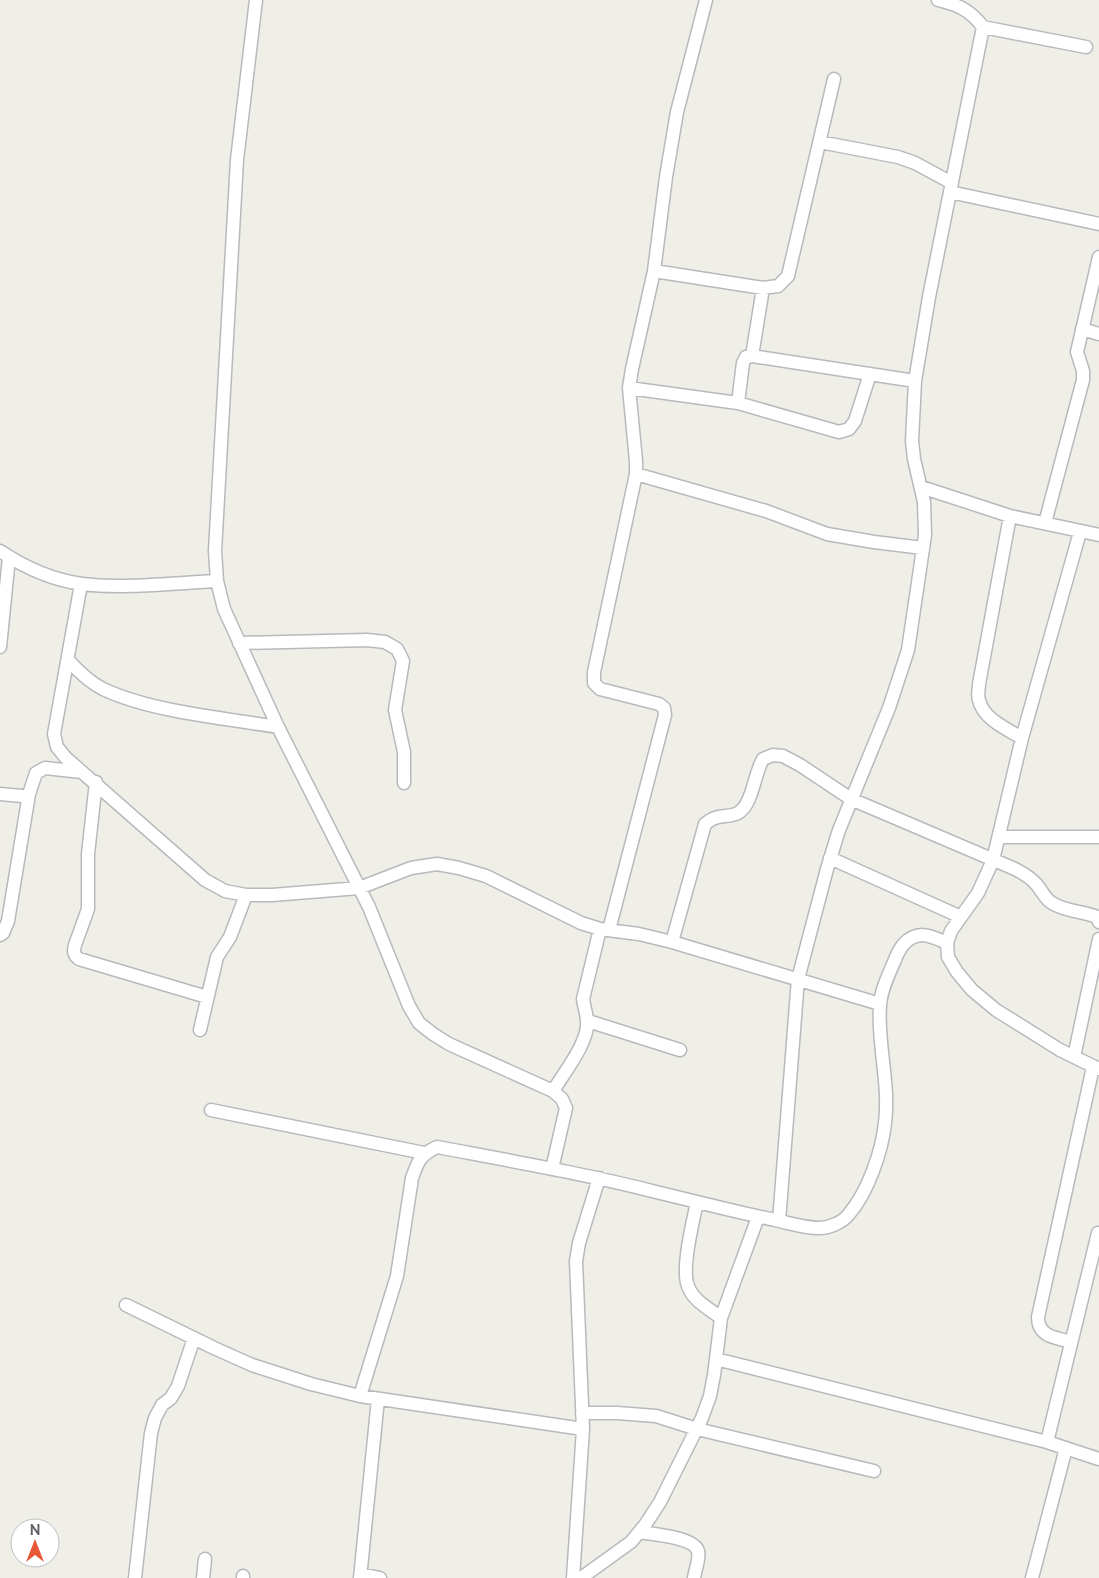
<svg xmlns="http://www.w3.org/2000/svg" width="1099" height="1578" font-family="Raleway,sans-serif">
  <rect width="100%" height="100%" fill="#f0efe7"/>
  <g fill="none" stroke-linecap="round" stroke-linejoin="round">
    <defs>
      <path id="minor" d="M256,0L237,160L215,551L217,581L224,609L278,727L369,907L409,1006L419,1023L433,1034L449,1044L553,1091L562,1099L566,1108L552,1169
        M938,0C959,5 970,10 983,27L1086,47
        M820,142L898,157L915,163L952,183
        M950,192L1099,224
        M654,271L763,288L778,286L788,276L834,79
        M1082,329L1099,334
        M752,356L763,288
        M629,388L738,403L743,363L746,357L752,356L915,381
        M738,403L839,432L849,429L855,421L870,374
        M636,474L766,511L827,534L874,542L923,548
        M921,487L1010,516L1099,535
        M1010,516L979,684C979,689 977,695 979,700C983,719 1007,729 1022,738
        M1045,523L1083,380V371L1077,352L1099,257
        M1080,532L1022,738L993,860L978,893L951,931L947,943L948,957L957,972L972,990L996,1010L1060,1050L1099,1069
        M0,551C24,567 53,580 82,584C123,589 175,583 217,581
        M81,584L54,734L57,747L66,758L205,880L225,891L246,895H272L359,888L411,868L437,864L459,868L486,876L581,923L600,929L639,934L672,942L880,1004
        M239,643L367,640L385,642L397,649L403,661L395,710L404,752V783
        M0,647L9,557
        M68,660C78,671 89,682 103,689C152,712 224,718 278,727
        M96,782L88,854V909L75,945C73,952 74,955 79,959L207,997
        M0,794L22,796L29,794L36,773L45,768L82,772
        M999,837H1099
        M830,858L961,917
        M609,930L665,715L664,708L659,704L600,689L594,683V672L636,474V461L629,388L632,369L654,271L666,177L677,112L706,0
        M0,935L3,933L8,921L29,794
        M672,942L705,824C708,822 711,819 715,818C722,815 731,817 738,813C753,804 754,774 763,759L773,755L783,756L800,765L851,799L1015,869C1023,873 1031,878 1037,885C1042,891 1045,899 1052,903C1066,912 1083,911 1097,917L1099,922
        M588,1021L680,1050
        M200,1030L217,957L230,937L246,895
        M1074,1057L1099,939
        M553,1091C563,1074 589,1042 587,1022C587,1014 584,1007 583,999L600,929
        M211,1110L424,1153
        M697,1202C693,1222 681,1268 688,1286C693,1301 710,1309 721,1318
        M779,1221L798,979L827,869L839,830L889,708L908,650L925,535L924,502L914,459L912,441L915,381L929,297L983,27
        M126,1305L214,1348L252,1365L311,1384L360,1396L583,1429
        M1071,1342C1055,1337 1038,1337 1038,1317L1093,1067
        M716,1359L1047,1442L1099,1459
        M360,1396L397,1276L412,1178C418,1161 420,1155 437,1147C511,1161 586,1174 660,1193C698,1202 736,1212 775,1220C789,1223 804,1228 819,1228C830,1228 843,1222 849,1214C868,1192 882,1151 885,1123C890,1083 877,1044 880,1005C881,990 888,976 894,962C899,949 906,936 922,935C930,935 940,940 947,943
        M582,1413H617L656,1416L697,1429L874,1471
        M1047,1442L1098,1233
        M639,1532C652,1534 694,1537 698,1551C700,1559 695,1570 694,1578
        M361,1574L380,1578
        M135,1578L151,1433L155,1418L162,1405L171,1398L178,1386L194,1338
        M203,1578L205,1559
        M243,1578V1576
        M360,1578L378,1399
        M573,1578L583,1429L576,1261L579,1243L599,1178
        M581,1578L631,1542L645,1525L660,1502L702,1418L710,1396L714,1375L721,1318L758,1217
        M1032,1578L1066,1448"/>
    </defs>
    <!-- minor casing -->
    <use href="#minor" stroke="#b7b9bd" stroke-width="15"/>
    <!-- minor -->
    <use href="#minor" stroke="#fff" stroke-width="12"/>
  </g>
  <!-- north arrow -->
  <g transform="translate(35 1543)"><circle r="24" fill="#ffffff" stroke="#bfc0c2"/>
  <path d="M0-4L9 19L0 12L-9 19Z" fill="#e85736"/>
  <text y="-8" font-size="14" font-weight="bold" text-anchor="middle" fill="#5f6267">N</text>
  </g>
</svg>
